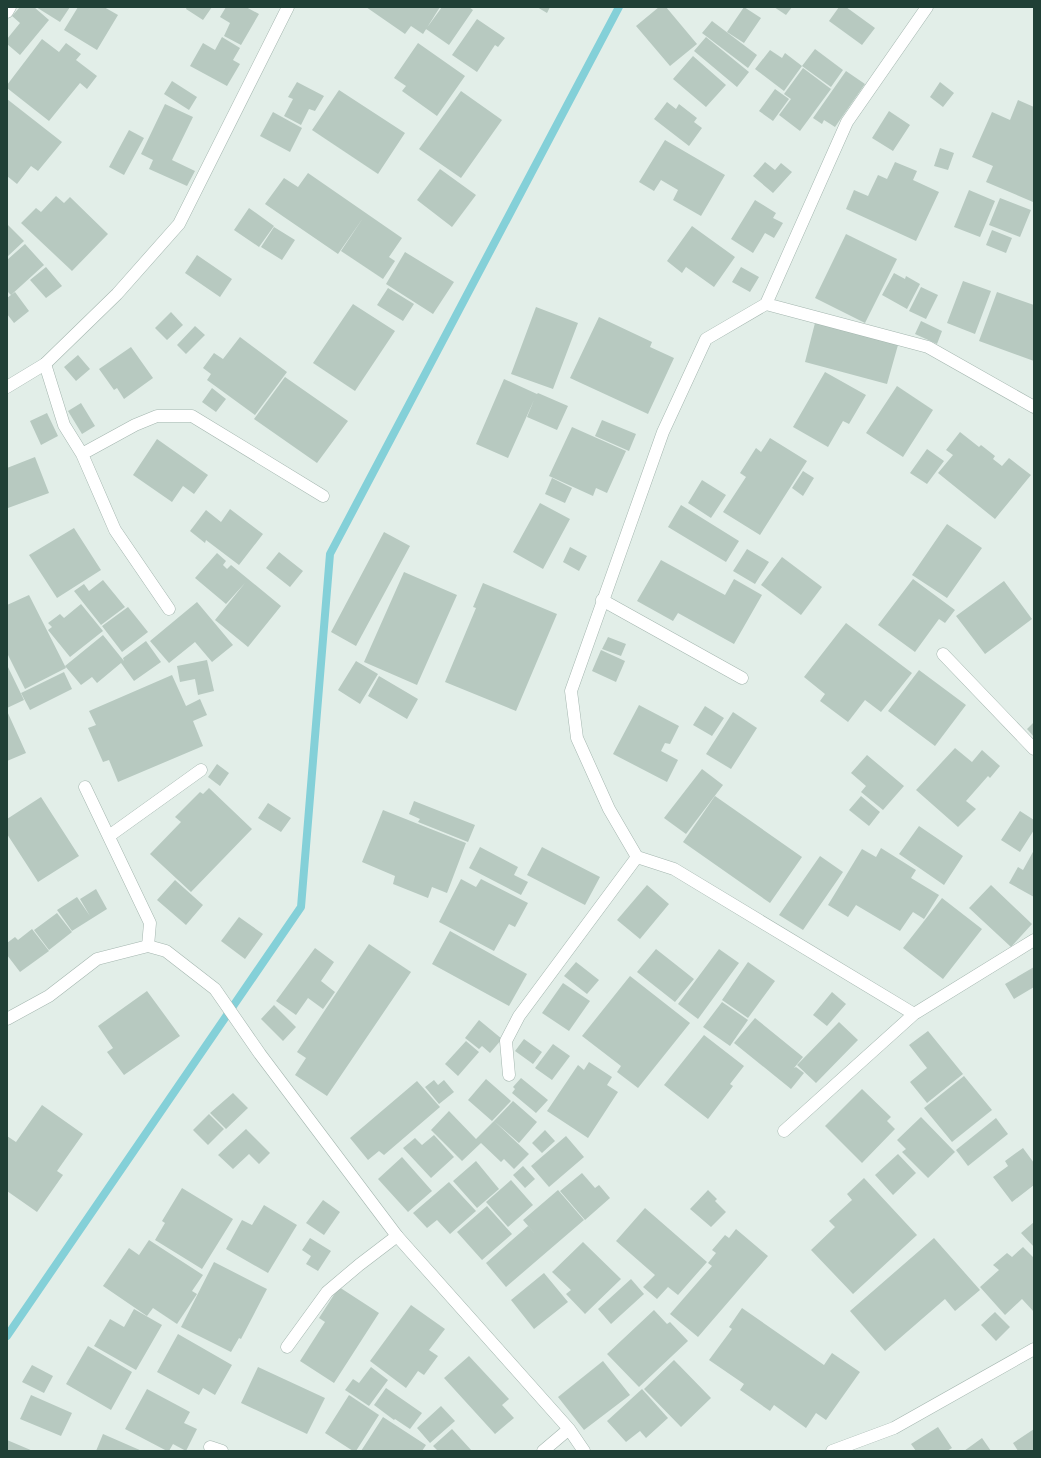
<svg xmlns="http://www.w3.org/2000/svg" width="1041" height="1458" font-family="'Golos Text',sans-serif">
  <rect width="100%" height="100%" fill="#e2eee8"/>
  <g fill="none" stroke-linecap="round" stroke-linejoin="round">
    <!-- stream -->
    <path stroke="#84d0d8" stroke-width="8" d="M7,1336L301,907L330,554L619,7"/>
  </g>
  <!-- building -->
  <path fill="#b7c9c0" d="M20,7H34L49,20L20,55L7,44V39L20,23L12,16Z
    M36,7H70L60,22Z
    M78,7H104L118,15L97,50L64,30Z
    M187,7H212L203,20L186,9Z
    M226,7H246L259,14L241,45L224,36L230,23L220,17Z
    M366,7H440L423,34L411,26L405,34Z
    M442,7H469L473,10L449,45L426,29Z
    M537,7H550L547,13Z
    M659,7H666L697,44L670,66L636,26Z
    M744,7L761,18L744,43L727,32Z
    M774,7H792L786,15Z
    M839,7H846L875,28L862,45L829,21Z
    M477,19L505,38L498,47L495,45L477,72L452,55Z
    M712,21L757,55L748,68L702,33Z
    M222,37L240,48L233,60L240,64L227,86L190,66L203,43L215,50Z
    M706,37L749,72L737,87L694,51Z
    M42,39L59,52L66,43L81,54L76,60L97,76L87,89L80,83L49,121L7,88V85Z
    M418,43L465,76L437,116L402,91L406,86L394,78Z
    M815,49L843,70L831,87L802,66Z
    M770,50L782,58L785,53L802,66L784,91L755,69Z
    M693,56L726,85L706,107L673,79Z
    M803,68L831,89L800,131L779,115L791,99L784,94Z
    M846,71L865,84L835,127L824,120L822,124L813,118Z
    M172,81L197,97L189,110L164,94Z
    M297,82L324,96L315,111L309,109L301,125L284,116L293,99L288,97Z
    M940,82L954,93L943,107L930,97Z
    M775,89L789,99L773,121L759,111Z
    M339,90L405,133L378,174L312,130Z
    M461,91L502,120L461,178L419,149Z
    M7,99L62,142L38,171L31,166L17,184L7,176Z
    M1018,100L1034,107V200L1033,202L986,182L993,166L972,157L992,112L1010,120Z
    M667,102L676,109L679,104L697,118L694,122L702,128L689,146L654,119Z
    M165,104L193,117L172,160L195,171L187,186L149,169L153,160L141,154Z
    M889,111L910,125L893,151L872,138Z
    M273,112L302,128L290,152L260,136Z
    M129,130L144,138L124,175L109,167Z
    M665,140L725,175L701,216L673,200L678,190L661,180L654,191L639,182Z
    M940,148L954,153L948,170L934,166Z
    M765,162L775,170L781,163L792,172L773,193L753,176Z
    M895,162L917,171L913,180L939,192L916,241L846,209L854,190L868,196L878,175L887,179Z
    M440,169L476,195L452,227L417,200Z
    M308,173L402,238L389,257L395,261L383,279L341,251L363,218L338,254L265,204L284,178L298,187Z
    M969,190L995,201L980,237L954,227Z
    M56,196L64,203L70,197L108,234L72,271L21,223L36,208L41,212Z
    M1000,198L1031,210L1020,237L989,225Z
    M755,200L776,213L773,218L783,223L774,238L765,233L753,253L731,239Z
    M249,208L274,226L259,247L234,230Z
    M7,224L24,241L7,257Z
    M692,226L735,257L714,287L686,267L682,273L667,261Z
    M274,227L295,240L282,260L261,247Z
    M992,230L1012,238L1006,253L986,245Z
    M846,234L897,259L865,323L815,298Z
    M25,244L44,265L11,295L7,291V260Z
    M405,252L454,282L433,314L386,284Z
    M197,255L232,279L220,297L185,273Z
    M46,267L62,286L46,298L30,280Z
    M741,267L759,277L750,292L732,282Z
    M894,273L905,279L906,276L920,284L907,309L882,295Z
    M963,281L991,291L975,334L947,323Z
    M921,287L938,295L926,319L909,311Z
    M388,288L414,304L403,321L377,305Z
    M15,292L29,311L14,323L7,314V298Z
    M997,292L1034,305V361L979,341Z
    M353,304L395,331L355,391L313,363Z
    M536,307L578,323L553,389L511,374Z
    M171,312L183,325L167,340L155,328Z
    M599,317L652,342L650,347L674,358L648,414L570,378Z
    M921,321L942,331L937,344L915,334Z
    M815,323L898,345L887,384L805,362Z
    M195,326L205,335L186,354L177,345Z
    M240,337L287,372L255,415L207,380L211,374L203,368L214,353L223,359Z
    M131,347L153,378L124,399L117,388L114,390L99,369Z
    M78,355L90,369L76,381L64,367Z
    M825,372L866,395L849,424L843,421L828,447L793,427Z
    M285,377L348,421L317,463L254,419Z
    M504,379L537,394L538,393L568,406L557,430L527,417L534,400L508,458L476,444Z
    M897,386L933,410L903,457L866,433Z
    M212,388L226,399L216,412L202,402Z
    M81,403L95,426L82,434L68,411Z
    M47,413L58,436L41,445L30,421Z
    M602,420L636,434L629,451L595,436Z
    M572,427L626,451L607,493L596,488L593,496L549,476Z
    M960,432L979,447L981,445L995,456L993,459L1002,466L1009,458L1031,475L995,519L938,473L953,455L946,450Z
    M770,438L807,461L760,535L723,512L746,477L740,473L756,448L761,452Z
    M157,439L208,475L194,494L183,486L172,502L133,475Z
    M927,449L944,461L927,484L910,473Z
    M35,457L49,493L8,508L7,468Z
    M803,471L814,478L803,496L792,488Z
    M552,478L572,488L565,503L545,494Z
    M702,480L726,495L711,518L688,503Z
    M540,503L570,519L543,569L513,552Z
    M681,505L739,541L726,562L668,527Z
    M230,509L263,534L239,565L206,540L205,543L190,531L206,510L221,522Z
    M947,524L982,548L947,598L912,575Z
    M74,528L101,570L57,598L29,555Z
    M384,532L410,546L356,646L331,632Z
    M570,547L587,556L579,571L563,562Z
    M747,549L769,562L755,584L733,571Z
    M279,552L303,571L290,587L266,568Z
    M217,553L226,561L223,565L227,569L231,565L281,606L248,647L215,620L245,583L226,604L195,578Z
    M782,557L822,587L801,615L761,585Z
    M661,560L725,595L734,579L762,595L734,644L678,613L673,621L637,601Z
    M404,572L457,595L417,685L364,662Z
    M913,579L955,610L945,623L939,619L915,652L878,625Z
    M103,580L125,607L101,625L74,591L84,584L89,591Z
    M1004,581L1032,619L985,654L956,616Z
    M483,583L557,614L516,711L445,682L476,608L473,607Z
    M29,595L66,668L25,689L7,653V605Z
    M197,602L233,645L212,662L195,642L169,663L150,641Z
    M81,604L103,631L70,657L48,630L52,627L48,623L60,614L64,618Z
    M128,607L148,632L122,652L102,626Z
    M846,623L912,673L881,712L865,700L848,722L820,701L825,694L804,677Z
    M103,635L124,661L123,658L146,641L161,662L134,681L121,663L97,683L92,677L81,685L65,666Z
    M608,637L626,644L621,656L602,649Z
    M601,650L625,661L616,682L592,671Z
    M207,660L214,691L198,695L195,679L180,682L177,666Z
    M356,661L378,674L360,704L338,690Z
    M7,665L24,700L7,708Z
    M919,670L966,705L935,746L888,711Z
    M64,672L72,689L30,710L21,693Z
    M172,675L186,706L200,699L207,715L193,721L203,746L118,782L109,760L103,762L88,728L96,725L89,711Z
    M379,676L418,699L407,719L368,696Z
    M639,705L679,726L670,744L665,743L661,751L678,760L667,782L613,754Z
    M705,706L724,718L712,736L693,725Z
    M7,711L26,753L7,761Z
    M733,712L757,728L731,769L706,754Z
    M1034,722V737L1027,729Z
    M955,748L972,762L982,750L1000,766L990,778L988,776L966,801L976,809L958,827L916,790Z
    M867,755L904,786L883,810L861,792L866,786L851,773Z
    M217,764L229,773L220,786L208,777Z
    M702,769L723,785L686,834L664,818Z
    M209,788L252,829L191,892L150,854L181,822L175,817L200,792L203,794Z
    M715,796L802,857L770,903L683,842Z
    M861,796L880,812L869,826L849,810Z
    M41,797L79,856L38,882L7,834V819Z
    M414,801L475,825L468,842L418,822L420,819L409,814Z
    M268,803L291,818L281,832L258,818Z
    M383,810L466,843L447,893L432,887L428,898L393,884L395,876L362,862Z
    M1020,811L1034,820V830L1020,852L1001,840Z
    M919,826L963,856L944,885L899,854Z
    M480,847L518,867L514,875L528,882L521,895L469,868Z
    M542,847L600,877L585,905L527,875Z
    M881,848L916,870L911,878L939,895L924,919L913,912L900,931L856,905L848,917L828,905L862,849L876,857Z
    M1034,850V897L1009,883L1018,867L1023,870Z
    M820,856L843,872L803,930L779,915Z
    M461,879L476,887L481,879L528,903L515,927L509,924L494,951L439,922Z
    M175,880L203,905L186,925L157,900Z
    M647,885L669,904L640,939L617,920Z
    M991,885L1032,924L1011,947L969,908Z
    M96,889L107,909L72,931L57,910L77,897L90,916L80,899Z
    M942,898L982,929L943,979L903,948Z
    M57,913L72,932L49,950L34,930Z
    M239,917L263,934L245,959L221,941Z
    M32,929L49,951L20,972L7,955V943L15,937L18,940Z
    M450,931L527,974L509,1006L432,964Z
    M369,944L411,972L327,1096L295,1075L306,1058L297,1052Z
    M315,948L334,962L321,981L335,992L323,1009L308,998L296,1015L276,1001Z
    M656,949L694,979L675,1002L637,972Z
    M719,949L739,963L698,1019L678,1004Z
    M576,962L599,980L587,994L564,976Z
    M748,962L775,981L748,1018L722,1000Z
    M1034,967V987L1014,999L1005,984Z
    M630,976L690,1023L638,1088L617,1072L621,1066L582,1036Z
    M563,983L590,1001L569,1031L542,1013Z
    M147,991L180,1036L124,1075L107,1052L113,1048L98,1026Z
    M832,992L846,1004L827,1026L813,1015Z
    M722,1002L748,1020L730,1046L703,1027Z
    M274,1005L296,1027L283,1041L261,1019Z
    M755,1018L803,1057L794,1068L796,1067L804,1073L791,1089L734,1043Z
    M479,1020L502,1039L490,1053L482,1046L479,1049L465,1038Z
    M839,1022L858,1040L816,1083L797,1065Z
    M928,1031L963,1074L927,1103L910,1082L927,1068L909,1045Z
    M704,1035L744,1066L730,1084L733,1086L708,1119L664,1085Z
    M524,1039L542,1052L533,1064L515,1051Z
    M466,1041L479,1052L458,1076L445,1064Z
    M553,1044L570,1056L552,1080L535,1068Z
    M589,1062L612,1077L607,1085L618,1092L588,1138L547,1111L578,1065L584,1070Z
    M964,1076L992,1110L952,1142L924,1108Z
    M521,1078L548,1100L536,1113L512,1093L515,1089L513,1087Z
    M486,1079L511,1101L492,1121L468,1100Z
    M434,1080L438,1085L444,1080L454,1092L439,1104L425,1087Z
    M417,1081L440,1107L384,1155L379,1151L368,1160L350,1138Z
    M862,1089L891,1117L887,1121L895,1129L862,1163L825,1126Z
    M233,1093L248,1108L226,1129L210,1113Z
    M513,1101L537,1122L519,1143L494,1121Z
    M42,1105L83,1134L57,1171L63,1175L37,1212L7,1191V1136L16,1142Z
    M449,1111L476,1139L494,1121L529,1154L514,1169L504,1159L501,1162L481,1143L462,1161L431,1130Z
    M209,1114L224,1129L208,1145L193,1130Z
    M921,1117L955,1152L928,1178L902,1152L906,1149L897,1140Z
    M996,1118L1008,1134L968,1166L956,1150Z
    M246,1129L270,1153L259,1164L249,1154L233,1169L218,1155Z
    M545,1130L555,1141L542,1153L532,1143Z
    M434,1135L454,1157L431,1178L403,1148L415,1138L422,1145Z
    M566,1136L584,1157L549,1187L531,1166Z
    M1023,1148L1034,1163V1185L1012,1202L993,1177L1008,1166L1005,1161Z
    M898,1154L916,1173L893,1195L875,1175Z
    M402,1157L432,1191L408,1212L378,1179Z
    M476,1161L499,1189L477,1208L453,1181Z
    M523,1166L535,1179L525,1188L513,1175Z
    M582,1173L595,1188L599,1185L610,1198L585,1220L560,1191Z
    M864,1178L917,1235L853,1294L811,1250L835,1227L829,1221L852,1200L847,1194Z
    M511,1180L533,1205L508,1227L486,1202Z
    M449,1182L476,1211L450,1234L437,1220L427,1228L413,1213Z
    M182,1188L233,1219L202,1269L155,1240L165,1223L162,1221Z
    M558,1190L584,1220L506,1287L486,1263L528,1226L535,1234L523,1220Z
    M708,1190L717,1199L715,1201L726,1212L711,1227L690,1209Z
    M323,1200L340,1212L324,1235L306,1223Z
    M264,1205L297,1225L268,1273L226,1249L242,1220L252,1225Z
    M487,1206L512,1234L482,1260L457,1232Z
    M645,1208L707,1262L678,1295L668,1287L657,1299L643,1287L655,1275L616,1241Z
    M1034,1222V1247L1021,1233Z
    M736,1229L768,1256L698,1337L670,1314L712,1266L708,1263L716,1253L712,1250L725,1235L729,1238Z
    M310,1238L331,1251L318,1271L306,1264L311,1256L302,1250Z
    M934,1238L980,1290L955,1311L945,1299L885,1351L850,1311Z
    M149,1240L203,1275L192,1291L197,1294L177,1324L153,1308L147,1316L103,1286L129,1248L139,1255Z
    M583,1242L621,1279L585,1314L566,1294L571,1290L552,1272Z
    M1023,1247L1034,1258V1312L1022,1299L1005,1315L980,1287L999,1270L993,1265L1007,1253L1012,1257Z
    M214,1262L267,1289L241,1339L239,1338L231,1352L181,1327Z
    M544,1273L568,1302L534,1329L511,1300Z
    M631,1279L644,1294L611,1324L598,1309Z
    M339,1287L379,1313L334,1383L300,1361L325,1322L319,1318Z
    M411,1305L445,1329L429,1350L438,1356L424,1375L418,1371L406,1388L370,1361Z
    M742,1308L824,1365L832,1353L860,1372L826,1420L816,1413L806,1428L774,1405L770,1411L740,1390L744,1384L709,1360L732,1329L729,1327Z
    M134,1309L162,1325L136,1370L94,1346L110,1319L124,1327Z
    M654,1310L667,1324L670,1322L688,1341L639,1387L607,1354Z
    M995,1312L1010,1327L996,1341L981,1325Z
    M178,1334L232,1365L215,1395L203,1388L199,1395L157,1372Z
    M88,1346L132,1372L111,1410L66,1384Z
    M469,1356L509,1399L502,1405L514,1418L495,1434L444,1378Z
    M674,1360L711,1398L681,1427L644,1389Z
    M603,1361L630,1395L584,1430L558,1397Z
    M32,1365L53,1376L44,1393L22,1382Z
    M258,1367L325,1398L307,1434L241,1403Z
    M371,1367L388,1380L369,1406L345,1390L353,1379L359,1383Z
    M386,1388L422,1413L410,1429L395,1419L394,1420L374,1405Z
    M147,1389L190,1412L184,1423L197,1429L186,1451L173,1444L169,1451H167L125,1429Z
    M642,1389L668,1418L646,1438L640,1431L626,1442L607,1421Z
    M31,1395L72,1413L61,1436L20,1419Z
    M349,1395L379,1415L356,1451H353L325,1433Z
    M441,1406L455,1421L430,1443L417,1428Z
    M383,1417L426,1445L422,1451H361Z
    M938,1427L952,1448L947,1451H916L911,1444Z
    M452,1429L472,1451H438L433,1446Z
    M1034,1429V1451H1018L1013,1443Z
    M103,1434L142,1451H96Z
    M982,1438L991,1451H964Z
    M7,1440L33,1451H7Z"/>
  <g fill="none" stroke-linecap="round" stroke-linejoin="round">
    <defs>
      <path id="lane" d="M45,364L64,425L82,454L115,530L169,609
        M82,454L135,425L157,416H192L323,496
        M602,600L742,678
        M85,787L150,923L148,946
        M109,836L201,770
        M287,1347L327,1292L359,1265L397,1236"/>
      <path id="street" d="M7,12L10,7
        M766,304L928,347L1034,407
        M7,387L45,364L117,294L179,224L288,7
        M943,654L1034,749
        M914,1014L674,869L637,857L609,809L577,738L571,691L663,432L706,339L766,304L847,122L927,7
        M7,1019L49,996L97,959L148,946L166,951L215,989L260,1054L397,1236L569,1429L584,1451
        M509,1075L506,1041L519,1016L637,857
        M784,1131L914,1014L1034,940
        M210,1447L222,1451
        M543,1451L569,1429
        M832,1451L894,1428L1034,1349"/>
    </defs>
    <!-- lane casing -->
    <use href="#lane" stroke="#a4b6af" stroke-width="13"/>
    <!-- street casing -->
    <use href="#street" stroke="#a4b6af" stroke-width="13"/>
    <!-- lane -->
    <use href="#lane" stroke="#fff" stroke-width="12"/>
    <!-- street -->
    <use href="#street" stroke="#fff" stroke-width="12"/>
  </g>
  <!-- border -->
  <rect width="1041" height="1458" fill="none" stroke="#204036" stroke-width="16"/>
</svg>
